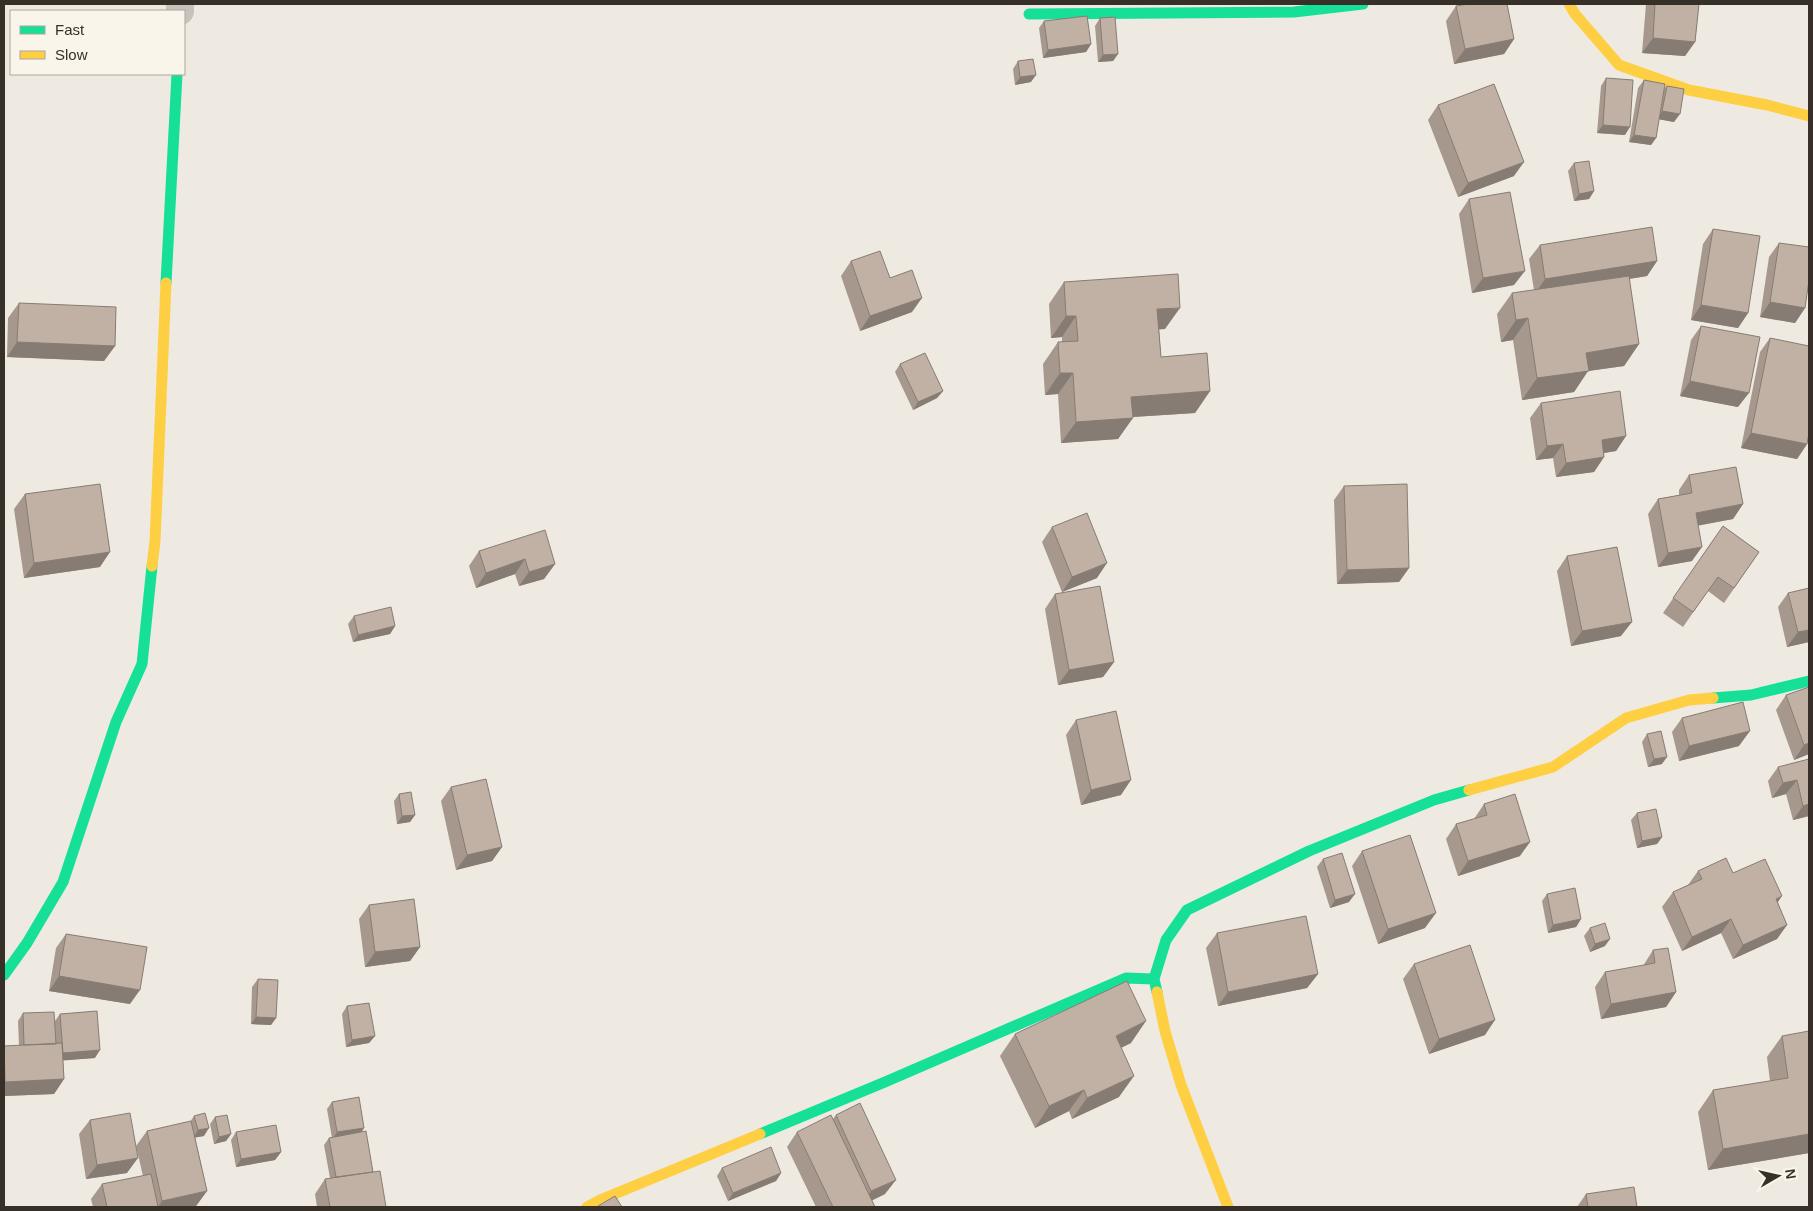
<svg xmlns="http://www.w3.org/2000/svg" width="1813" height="1211" font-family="Arial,sans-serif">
  <rect width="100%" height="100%" fill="#eeeae2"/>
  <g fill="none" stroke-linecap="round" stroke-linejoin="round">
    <!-- street -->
    <path stroke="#c7c2bb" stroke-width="28" d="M180,11V4"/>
    <!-- fast -->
    <path stroke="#16e098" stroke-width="11" d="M1029,14L1294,12L1363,4
      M166,283L177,74
      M1713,698L1751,695L1809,681
      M4,975L27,943L63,882L116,722L142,664L152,566
      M1157,992L1154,979L1166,940L1187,910L1309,851L1434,800L1469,790
      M760,1134L885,1082L1126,978L1154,979"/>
    <!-- slow -->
    <path stroke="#ffcf43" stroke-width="11" d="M1569,4L1575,14L1619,65L1689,90L1767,105L1809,116
      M152,566L155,541L166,283
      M1469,790L1553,767L1626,718L1689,700L1713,698
      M1157,992L1165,1031L1181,1085L1228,1207
      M587,1207L600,1200L760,1134"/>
  </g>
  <!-- wall -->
  <path fill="#a6988d" d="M1646,4H1699L1695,42L1685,56L1642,53Z
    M1456,6L1514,39L1504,54L1454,64L1446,21Z
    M1100,18L1118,54L1113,61L1098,62L1095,26Z
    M1044,21L1091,44L1086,52L1043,58L1039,28Z
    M1018,61L1031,82L1015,85L1013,69Z
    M1606,78L1625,135L1597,133L1601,86Z
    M1644,80L1664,89L1667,86L1674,122L1659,119L1656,138L1651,145L1629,142L1638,88Z
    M1438,105L1514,176L1458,197L1428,120Z
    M1574,163L1594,191L1589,199L1574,201L1568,171Z
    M1469,199L1514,285L1472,293L1459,214Z
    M1713,229L1748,313L1738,328L1691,320L1703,244Z
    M1779,243L1805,308L1795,323L1760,317L1769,257Z
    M1540,245L1657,261L1647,276L1629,279L1639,344L1624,366L1588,371L1574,392L1522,400L1513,340L1501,342L1497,314L1512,293L1534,290L1529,259Z
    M851,261L890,278L912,312L860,331L841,276Z
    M1064,282L1165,329H1159L1161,357L1210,391L1195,413L1133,417L1118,439L1061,443L1058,394L1045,395L1043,364L1058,342H1062V337L1051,338L1049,304Z
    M19,303L115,346L104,361L7,357L8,318Z
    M1701,326L1738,407L1680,396L1691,340Z
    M1770,338L1807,444L1797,459L1741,448L1760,352Z
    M900,364L943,391L937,398L913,410L895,372Z
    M1541,403L1626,436L1616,451L1604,453V457L1594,472L1556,477L1553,458L1536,460L1530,418Z
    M1689,475L1743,504L1733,519L1698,525L1692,561L1658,567L1648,514L1658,499L1679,495V490Z
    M1344,486L1409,568L1399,582L1337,584L1334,500Z
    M25,494L100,567L24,578L14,509Z
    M1723,526L1759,552L1724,603L1708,591L1683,627L1663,613Z
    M1052,527L1097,578L1062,592L1042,542Z
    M479,551L555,564L544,579L519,586L515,574L476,588L469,566Z
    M1567,556L1621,636L1571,646L1557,571Z
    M1788,593L1809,642L1787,647L1778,607Z
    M1055,594L1114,662L1103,677L1058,685L1045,609Z
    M354,616L395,626L390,634L353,642L348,624Z
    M1786,695L1809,754L1794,760L1776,710Z
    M1682,718L1739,746L1679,761L1672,732Z
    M1076,720L1121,795L1081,805L1066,735Z
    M1647,734L1662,764L1648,767L1642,742Z
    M1809,759V816L1793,820L1786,794L1772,798L1768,781L1778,767Z
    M451,787L502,847L492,861L456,870L441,801Z
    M399,794L415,815L410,822L397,824L394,801Z
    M1484,804L1520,856L1458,876L1446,839L1456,824L1474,819Z
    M1637,813L1662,837L1657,844L1637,848L1631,820Z
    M1362,851L1425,928L1378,944L1352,866Z
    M1323,859L1349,902L1330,908L1317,867Z
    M1698,871L1733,873L1778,903L1787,925L1777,939L1733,959L1721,933L1682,951L1662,907L1673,892L1688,885Z
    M1547,894L1581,919L1576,927L1548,933L1542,901Z
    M369,905L420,947L410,961L365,967L359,919Z
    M1590,928L1605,946L1590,952L1584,936Z
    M1217,933L1318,974L1307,988L1218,1006L1206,948Z
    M66,934L130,1004L49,991L56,948Z
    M1653,950L1676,992L1666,1007L1601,1019L1595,987L1605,972L1643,966Z
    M1414,964L1485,1035L1429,1054L1403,979Z
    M258,979L276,1018L271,1025L251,1024L252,987Z
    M347,1006L375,1036L369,1043L346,1047L342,1014Z
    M23,1013L55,1021L60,1014L95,1058L63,1060L64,1079L54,1094L4,1096V1046H19L18,1021Z
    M1015,1034L1131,1043L1121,1048L1119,1097L1072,1119L1069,1111L1035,1128L1000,1056Z
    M1782,1036L1809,1153L1708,1170L1698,1112L1713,1090L1770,1081L1767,1057Z
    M332,1102L364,1128L361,1132L373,1172L385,1207H317L315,1194L325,1179L330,1178L324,1145L329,1138H332L327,1109Z
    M836,1115L885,1194L872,1200L875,1207H816L787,1147L797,1132L833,1119Z
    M194,1116L204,1136L195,1137L207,1191L196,1206L189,1207H93L91,1199L102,1184L143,1176L136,1146L147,1131L190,1122Z
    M215,1117L231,1134L226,1141L214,1144L210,1124Z
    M90,1120L127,1173L86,1179L79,1134Z
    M236,1132L281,1152L275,1160L236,1167L231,1140Z
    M722,1168L781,1173L776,1181L728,1201L717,1176Z
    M1586,1194L1637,1207H1577Z"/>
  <!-- shaded-wall -->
  <path fill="#877c73" d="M1653,38L1695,42L1685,56L1642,53Z
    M1514,39L1504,54L1454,64L1465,49Z
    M1091,44L1086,52L1043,58L1048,50Z
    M1118,54L1113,61L1098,62L1103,55Z
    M1036,75L1031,82L1015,85L1020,77Z
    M1662,111L1680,114L1674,122L1657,119Z
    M1603,125L1630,127L1625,135L1597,133Z
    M1634,135L1656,138L1651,145L1629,142Z
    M1524,162L1514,176L1458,197L1468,183Z
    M1594,191L1589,199L1574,201L1579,194Z
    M1657,261L1647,276L1535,294L1545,279Z
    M1525,271L1514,285L1472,293L1483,278Z
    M922,298L912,312L860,331L870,316Z
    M1770,302L1805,308L1795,323L1760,317Z
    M1701,305L1748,313L1738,328L1691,320Z
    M1180,308L1165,329L1142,331L1157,309Z
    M1066,316H1076L1062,337L1051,338Z
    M1528,318L1513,340L1501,342L1516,320Z
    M17,342L115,346L104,361L7,357Z
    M1639,344L1624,366L1588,371L1574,392L1522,400L1537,378L1586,353Z
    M1060,373H1073L1058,394L1045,395Z
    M1690,381L1749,393L1738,407L1680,396Z
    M943,391L937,398L913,410L918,402Z
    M1210,391L1195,413L1116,418L1131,397Z
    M1133,418L1118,439L1061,443L1076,422Z
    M1751,433L1807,444L1797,459L1741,448Z
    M1626,436L1616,451L1591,455L1602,440Z
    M1563,444L1553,458L1536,460L1547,446Z
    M1604,457L1594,472L1556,477L1566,463Z
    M1743,504L1733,519L1686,528L1696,513Z
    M1702,547L1692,561L1658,567L1668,553Z
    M110,552L100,567L24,578L34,563Z
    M525,559L515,574L476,588L486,573Z
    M1107,563L1097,578L1062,592L1072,577Z
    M555,564L544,579L519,586L529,572Z
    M1409,568L1399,582L1337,584L1347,570Z
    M1632,622L1621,636L1571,646L1582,631Z
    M395,626L390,634L353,642L358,635Z
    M1809,630V642L1787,647L1798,632Z
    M1114,662L1103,677L1058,685L1069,670Z
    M1750,731L1739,746L1679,761L1689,746Z
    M1809,743V754L1794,760L1804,745Z
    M1667,757L1662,764L1648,767L1654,759Z
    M1131,780L1121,795L1081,805L1091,790Z
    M1797,780L1786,794L1772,798L1783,783Z
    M1809,804V816L1793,820L1803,806Z
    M415,815L410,822L397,824L402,816Z
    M1662,837L1657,844L1637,848L1642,841Z
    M1530,842L1520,856L1458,876L1468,861Z
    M502,847L492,861L456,870L467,855Z
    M1355,894L1349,902L1330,908L1335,900Z
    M1782,896L1772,911L1776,899Z
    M1436,913L1425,928L1378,944L1388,929Z
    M1581,919L1576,927L1548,933L1553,925Z
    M1731,919L1721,933L1682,951L1692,937Z
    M1787,925L1777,939L1733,959L1743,945Z
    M1610,939L1605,946L1590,952L1595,944Z
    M420,947L410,961L365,967L375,952Z
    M1318,974L1307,988L1218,1006L1228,992Z
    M59,976L140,990L130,1004L49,991Z
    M1676,992L1666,1007L1601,1019L1611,1004Z
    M256,1017L276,1018L271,1025L251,1024Z
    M1495,1020L1485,1035L1429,1054L1439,1039Z
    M1146,1021L1131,1043L1101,1057L1116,1036Z
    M375,1036L369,1043L346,1047L352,1040Z
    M100,1050L95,1058L57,1061L62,1053Z
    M1134,1076L1119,1097L1072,1119L1087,1098Z
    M64,1079L54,1094L4,1096V1084L5,1082Z
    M1084,1090L1069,1111L1035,1128L1049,1106Z
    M209,1128L204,1136L193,1138L198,1130Z
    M364,1128L359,1136L332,1140L337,1132Z
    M231,1134L226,1141L214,1144L219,1137Z
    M1809,1134V1153L1708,1170L1723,1149Z
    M281,1152L275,1160L236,1167L241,1159Z
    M138,1158L127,1173L86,1179L97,1165Z
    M781,1173L776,1181L728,1201L733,1193Z
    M896,1180L885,1194L861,1206L871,1191Z
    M207,1191L196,1206L189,1207H158L162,1201Z"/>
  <!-- building -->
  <path fill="#c1b1a4" stroke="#877c73" d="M1468,4H1507L1514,39L1465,49L1456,6Z
    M1655,4H1699L1695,42L1653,38Z
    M1087,16L1091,44L1048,50L1044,21Z
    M1115,17L1118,54L1103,55L1100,18Z
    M1033,59L1036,75L1020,77L1018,61Z
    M1606,78L1633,80L1630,127L1603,125Z
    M1644,80L1665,84L1656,138L1634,135Z
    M1494,84L1524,162L1468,183L1438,105Z
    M1667,86L1684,89L1680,114L1662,111Z
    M1589,161L1594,191L1579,194L1574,163Z
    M1510,192L1525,271L1483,278L1469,199Z
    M1652,227L1657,261L1545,279L1540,245Z
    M1713,229L1760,236L1748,313L1701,305Z
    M1779,243L1809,247V280L1805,308L1770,302Z
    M880,251L890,278L912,270L922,298L870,316L851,261Z
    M1178,274L1180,308L1157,309L1161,357L1207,353L1210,391L1131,397L1133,418L1076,422L1073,373H1060L1058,342L1078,341L1076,316H1066L1064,282Z
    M1629,276L1639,344L1586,353L1589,371L1537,378L1528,318L1516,320L1512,293Z
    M19,303L116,307L115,346L17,342Z
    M1701,326L1760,337L1749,393L1690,381Z
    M1770,338L1809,346V433L1807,444L1751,433Z
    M925,353L943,391L918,402L900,364Z
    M1620,391L1626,436L1602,440L1604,457L1566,463L1563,444L1547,446L1541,403Z
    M1736,467L1743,504L1696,513L1702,547L1668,553L1658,499L1692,493L1689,475Z
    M100,484L110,552L34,563L25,494Z
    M1407,484L1409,568L1347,570L1344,486Z
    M1087,513L1107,563L1072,577L1052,527Z
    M1723,526L1759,552L1734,588L1718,577L1693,612L1673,598Z
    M545,530L555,564L529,572L525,559L486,573L479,551Z
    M1617,547L1632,622L1582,631L1567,556Z
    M1100,586L1114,662L1069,670L1055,594Z
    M1809,588V630L1798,632L1788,593Z
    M391,607L395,626L358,635L354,616Z
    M1809,687V743L1804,745L1786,695Z
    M1743,702L1750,731L1689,746L1682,718Z
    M1116,711L1131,780L1091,790L1076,720Z
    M1661,731L1667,757L1654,759L1647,734Z
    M1809,759V804L1803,806L1797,780L1783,783L1778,767Z
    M486,779L502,847L467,855L451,787Z
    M411,792L415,815L402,816L399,794Z
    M1515,794L1530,842L1468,861L1456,824L1487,815L1484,804Z
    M1656,809L1662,837L1642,841L1637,813Z
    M1410,835L1436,913L1388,929L1362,851Z
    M1342,853L1355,894L1335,900L1323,859Z
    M1726,858L1733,873L1765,859L1782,896L1776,899L1787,925L1743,945L1731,919L1692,937L1673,892L1702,879L1698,871Z
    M1575,888L1581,919L1553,925L1547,894Z
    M414,899L420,947L375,952L369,905Z
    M1306,916L1318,974L1228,992L1217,933Z
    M1605,923L1610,939L1595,944L1590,928Z
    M66,934L147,947L140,990L59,976Z
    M1470,945L1495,1020L1439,1039L1414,964Z
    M1668,948L1676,992L1611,1004L1605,972L1655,963L1653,950Z
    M258,979L278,980L276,1018L256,1017Z
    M1127,981L1146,1021L1116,1036L1134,1076L1087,1098L1084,1090L1049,1106L1015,1034Z
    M369,1003L375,1036L352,1040L347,1006Z
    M97,1011L100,1050L63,1053L60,1014Z
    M54,1012L56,1044L24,1045L23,1013Z
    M1809,1031V1134L1723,1149L1713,1090L1788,1078L1782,1036Z
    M62,1043L64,1079L5,1082L4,1046Z
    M359,1097L364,1128L337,1132L332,1102Z
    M860,1103L896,1180L871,1191L836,1115Z
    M130,1113L138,1158L97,1165L90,1120Z
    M205,1113L209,1128L198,1130L194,1116Z
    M227,1115L231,1134L219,1137L215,1117Z
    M831,1115L875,1207H833L797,1132Z
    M191,1121L207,1191L162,1201L147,1131Z
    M276,1125L281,1152L241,1159L236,1132Z
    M366,1131L373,1172L336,1177L329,1138Z
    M771,1147L781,1173L733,1193L722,1168Z
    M380,1171L386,1207H330L325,1179Z
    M151,1174L158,1207H107L102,1184Z
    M1634,1187L1637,1207H1588L1586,1194Z
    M615,1196L622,1207H599L598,1206Z"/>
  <!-- border -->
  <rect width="1813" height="1211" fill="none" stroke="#373029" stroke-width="10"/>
  <!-- legend -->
  <rect x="10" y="10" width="175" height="65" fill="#f9f5ea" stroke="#aba69d"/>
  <rect x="20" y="26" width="25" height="8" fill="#16e098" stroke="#aba69d"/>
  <text x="55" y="35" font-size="15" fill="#373029">Fast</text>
  <rect x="20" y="51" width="25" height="8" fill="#ffcf43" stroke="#aba69d"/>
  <text x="55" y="60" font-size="15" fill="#373029">Slow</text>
  <!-- north arrow -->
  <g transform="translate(1778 1176) rotate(81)" stroke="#f9f5ea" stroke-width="4" paint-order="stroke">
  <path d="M0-4L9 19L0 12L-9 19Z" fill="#373029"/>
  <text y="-8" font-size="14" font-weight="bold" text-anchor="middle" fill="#373029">N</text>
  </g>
</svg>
